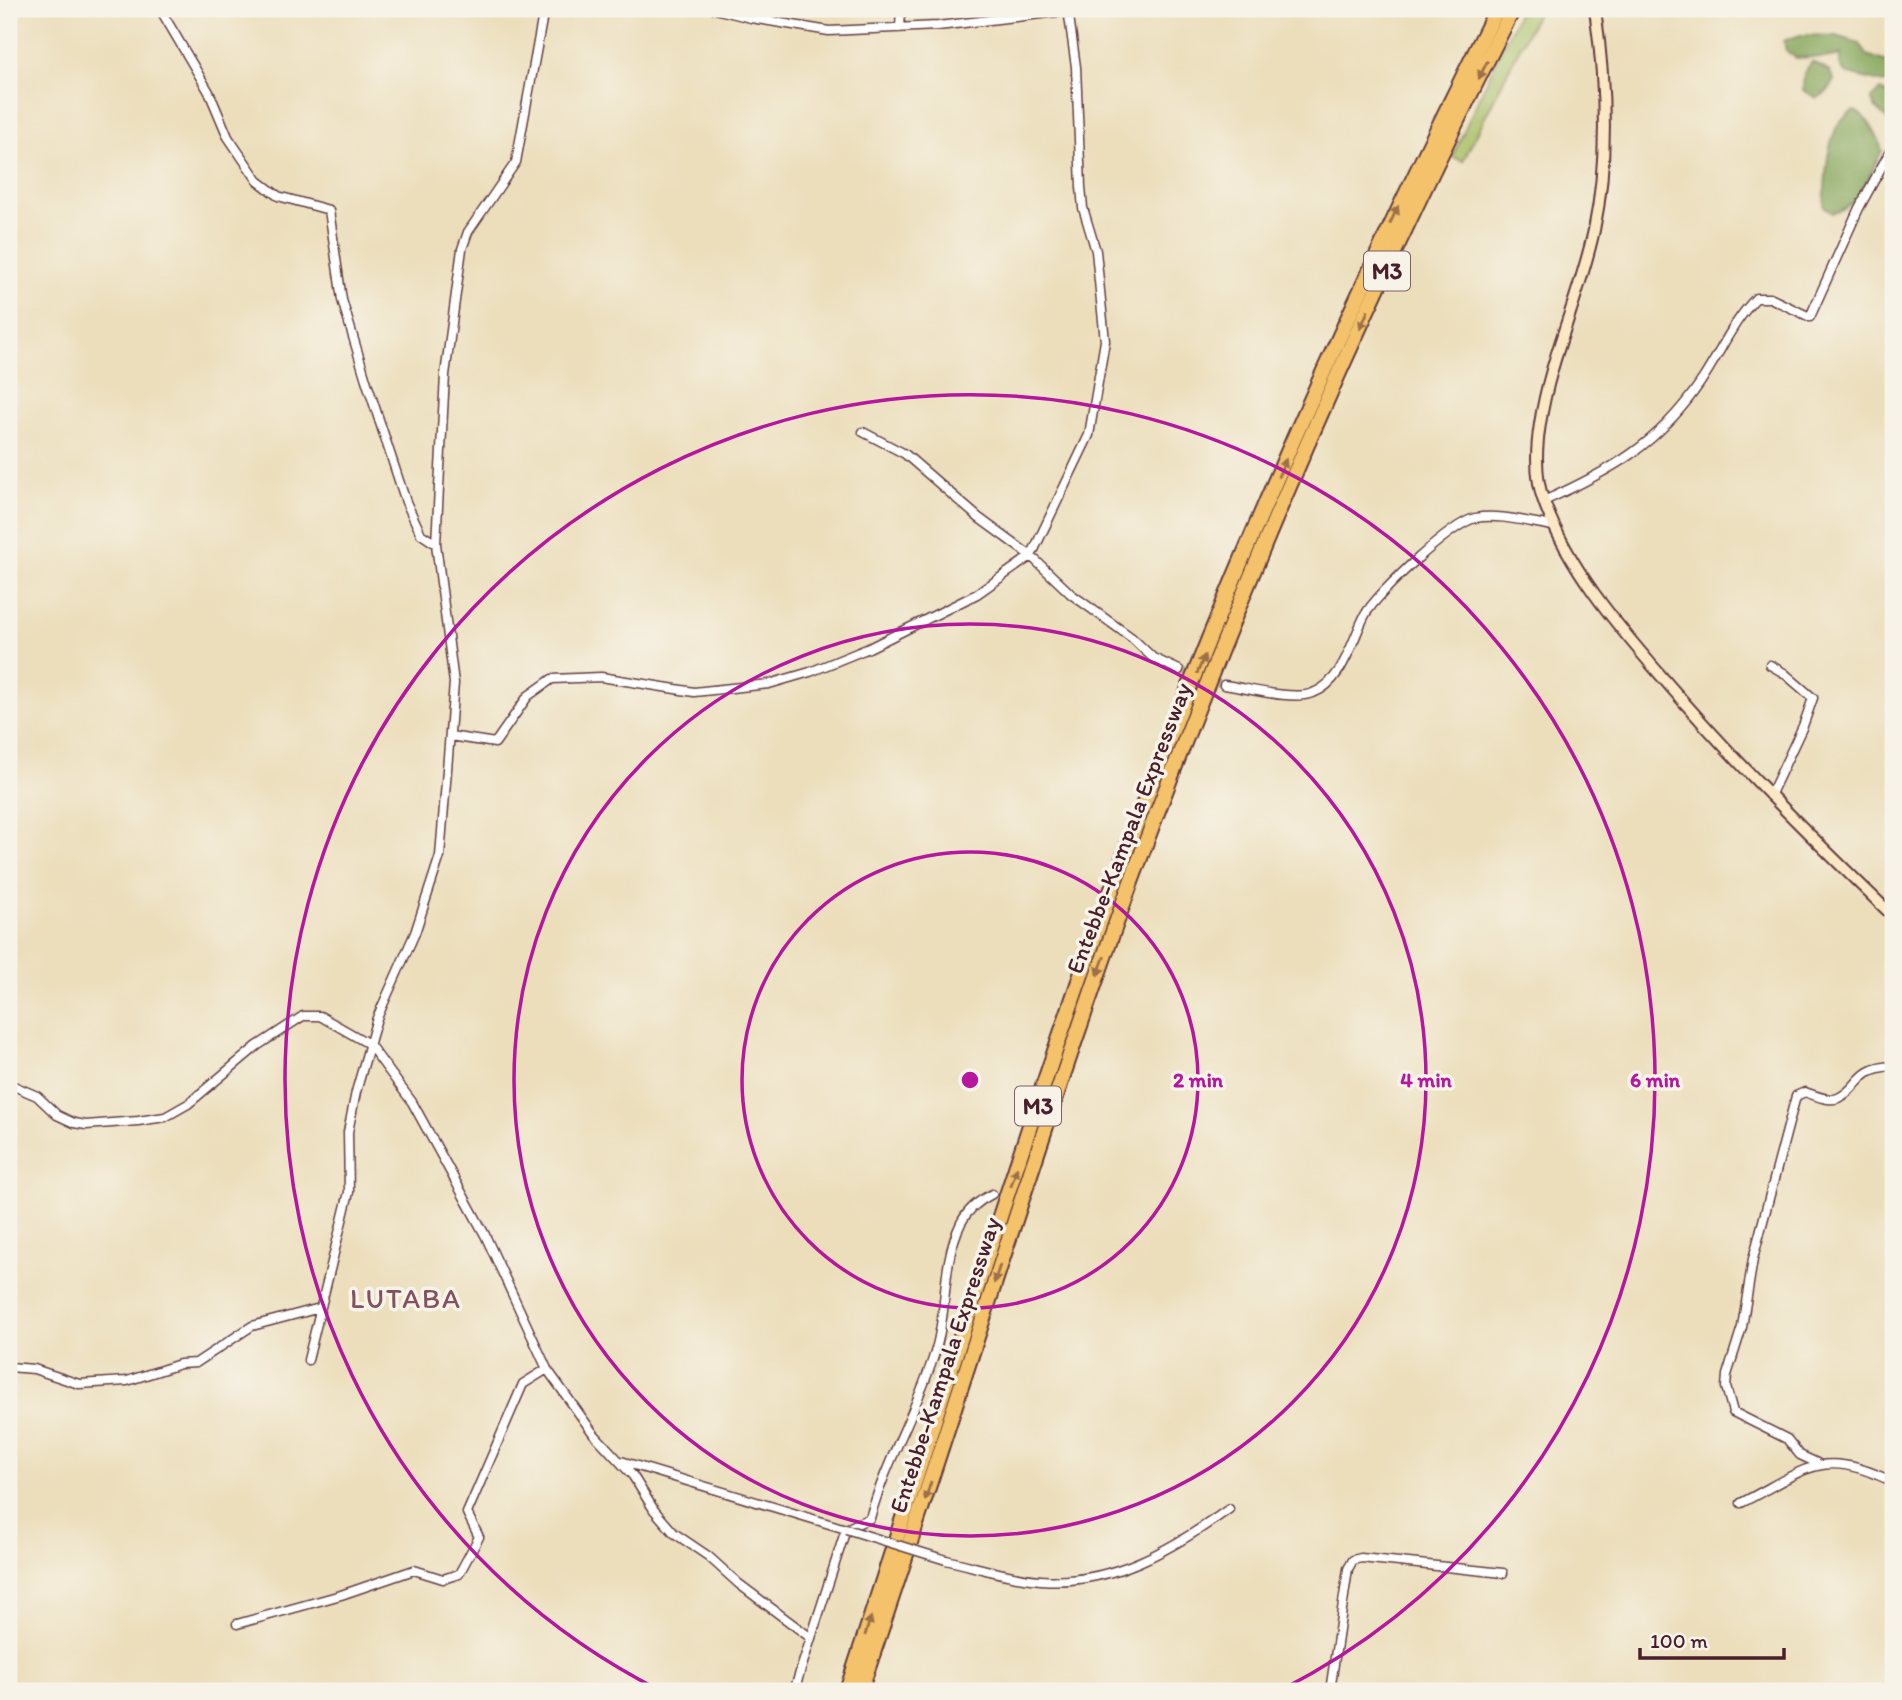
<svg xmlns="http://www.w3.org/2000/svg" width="1902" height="1700" font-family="Itim,sans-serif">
  <rect width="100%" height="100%" fill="#f7f3e8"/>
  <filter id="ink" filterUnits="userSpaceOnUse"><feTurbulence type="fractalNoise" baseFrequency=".0143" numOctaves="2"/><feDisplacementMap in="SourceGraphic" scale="14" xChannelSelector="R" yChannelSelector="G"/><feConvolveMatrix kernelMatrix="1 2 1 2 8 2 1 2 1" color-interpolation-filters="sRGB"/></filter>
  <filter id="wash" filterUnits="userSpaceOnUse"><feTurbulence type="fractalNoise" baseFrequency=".00686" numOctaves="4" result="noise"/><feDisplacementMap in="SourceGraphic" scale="28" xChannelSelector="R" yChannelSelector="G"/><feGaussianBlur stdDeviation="1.57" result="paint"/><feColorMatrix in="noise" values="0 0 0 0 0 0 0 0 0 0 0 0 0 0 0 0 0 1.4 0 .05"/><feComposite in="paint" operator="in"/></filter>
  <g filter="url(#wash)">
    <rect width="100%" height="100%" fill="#ecdebb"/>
    <!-- green -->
    <path fill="#a6be63" stroke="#786e47" stroke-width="2" d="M1520,9H1539L1463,161L1452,157Z"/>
    <!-- forest -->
    <path fill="#84a559" stroke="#676242" stroke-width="2" d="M1800,35L1837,36L1860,44L1867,55L1892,64L1893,80L1888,84L1845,73L1840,65L1841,54C1827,61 1812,55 1796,58L1786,51L1784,41Z
      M1812,62L1829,71L1834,80L1827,92L1817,98L1803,90L1804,73Z
      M1880,90L1893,96V119L1888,120L1876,109L1871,98Z
      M1855,111C1869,118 1878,136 1882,151C1868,175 1862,206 1832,213L1824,206C1826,178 1825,120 1855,111Z"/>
  </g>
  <g filter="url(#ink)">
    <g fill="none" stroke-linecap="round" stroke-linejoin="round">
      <!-- minor-tunnel -->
      <path stroke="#ccb89e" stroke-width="8" stroke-dasharray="8 4" stroke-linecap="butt" d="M1179,670L1224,685"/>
      <defs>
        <path id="minor" d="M160,9L209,92L228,137L258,181L278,196L329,210L342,300L366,380L406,502L421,534L436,544L454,683L440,856L415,933L377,1018L356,1092L348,1132L349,1192L308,1360
          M715,9L751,18L829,31L938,26L1067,11
          M900,28L901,9
          M863,432L905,454L979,518L1031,556L1071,594L1132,638L1153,658L1179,670
          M1544,501C1610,471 1658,445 1700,383C1720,354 1731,324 1756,298H1770L1810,317L1859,208L1893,146
          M436,544L445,375L462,249L468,232L516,162L544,9
          M1224,685C1247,688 1293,701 1313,693C1343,682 1352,640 1365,615C1377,593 1452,523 1475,518C1499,513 1531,523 1554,526
          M450,736L495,743L528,696L552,679L601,677L694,692L769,684L810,672L869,648L977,594L1031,556L1089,435L1105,341L1096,251L1083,208L1081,187L1076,67L1068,9
          M1770,796L1803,726L1813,698L1784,673L1770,665
          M9,1084L37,1096L57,1115L74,1123L86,1125L138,1121L165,1117L188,1104L257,1046L303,1016H320L369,1044L412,1102L485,1235L547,1369L593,1433L633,1476L654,1510L674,1533L708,1556L739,1584L811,1638
          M9,1367L34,1369L79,1384L127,1381L180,1364L196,1363L252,1326L320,1308
          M621,1461L846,1529
          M1817,1463L1800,1455L1787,1439L1733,1412L1726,1387L1727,1375L1742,1327L1753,1259L1796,1096L1805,1092C1813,1095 1829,1102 1838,1098C1861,1088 1854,1068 1893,1066
          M1741,1503C1806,1470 1821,1446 1893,1482
          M946,1560C977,1567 1010,1578 1041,1580C1111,1586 1174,1548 1229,1509
          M237,1624L341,1595L414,1570L443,1579L459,1574L479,1537L467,1513L523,1384L547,1369
          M794,1691L846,1529L870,1518C886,1460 919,1407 936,1349C948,1309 941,1264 961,1223C968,1209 978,1201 992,1194
          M1330,1691L1348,1569L1353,1560L1361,1558L1503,1573"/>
        <path id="secondary" d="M1595,9C1605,80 1609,160 1594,230C1580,296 1550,357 1540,424C1536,449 1535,478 1544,502C1569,569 1616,624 1662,677C1734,761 1813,839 1893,916"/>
        <path id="motorway" d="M847,1691C927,1447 1002,1201 1087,958C1202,634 1342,316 1497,9
          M860,1691C953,1422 1033,1149 1131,882C1241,585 1369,291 1513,9"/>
      </defs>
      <!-- minor casing -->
      <use href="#minor" stroke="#623c41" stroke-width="11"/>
      <!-- secondary casing -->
      <use href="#secondary" stroke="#623c41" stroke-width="14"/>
      <!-- motorway casing -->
      <use href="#motorway" stroke="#623c41" stroke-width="18"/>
      <!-- minor -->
      <use href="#minor" stroke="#fff" stroke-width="8"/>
      <!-- secondary -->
      <use href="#secondary" stroke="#fae7c3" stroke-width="10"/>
      <!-- motorway -->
      <use href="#motorway" stroke="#f3c26a" stroke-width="14"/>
      <defs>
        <path id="minor-bridge" d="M846,1529L946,1560"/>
      </defs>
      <!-- minor-bridge casing -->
      <use href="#minor-bridge" stroke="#623c41" stroke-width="11" stroke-linecap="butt"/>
      <!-- minor-bridge -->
      <use href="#minor-bridge" stroke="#fff" stroke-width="8"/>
    </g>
    <!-- one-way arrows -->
    <defs><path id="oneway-solid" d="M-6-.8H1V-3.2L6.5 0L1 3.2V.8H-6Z" transform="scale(1.75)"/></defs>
    <g fill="#9e704a">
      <use href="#oneway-solid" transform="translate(1483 70) rotate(116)"/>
      <use href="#oneway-solid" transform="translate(1394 215) rotate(-65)"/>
      <use href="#oneway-solid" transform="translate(1364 320) rotate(114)"/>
      <use href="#oneway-solid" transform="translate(1282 468) rotate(-66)"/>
      <use href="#oneway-solid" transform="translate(1201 664) rotate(-68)"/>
      <use href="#oneway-solid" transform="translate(1101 966) rotate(110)"/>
      <use href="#oneway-solid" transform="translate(1014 1177) rotate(-72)"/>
      <use href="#oneway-solid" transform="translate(997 1274) rotate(108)"/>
      <use href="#oneway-solid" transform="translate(928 1491) rotate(108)"/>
      <use href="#oneway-solid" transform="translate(868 1626) rotate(-72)"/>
    </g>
  </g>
  <!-- distance rings -->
  <g fill="none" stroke="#b5179e" stroke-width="3.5">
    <circle cx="970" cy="1080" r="228"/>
    <circle cx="970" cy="1080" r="456"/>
    <path d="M659 1690A685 685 0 1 1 1281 1690"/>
  </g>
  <g text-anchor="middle" stroke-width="7" stroke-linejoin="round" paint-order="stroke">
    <!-- shield labels -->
    <g fill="#f7f3e8" stroke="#7e5f64" stroke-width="2">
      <rect x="1364" y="251.5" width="46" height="39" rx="5"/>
      <rect x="1015" y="1086.5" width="46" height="39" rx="5"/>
    </g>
    <g font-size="23" font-weight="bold" fill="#4a1f2b">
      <text x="1387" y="279">M3</text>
      <text x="1038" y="1114">M3</text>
    </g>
    <!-- street labels -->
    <g font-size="24" fill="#4a1f2b" stroke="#f7f3e8">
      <text transform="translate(1129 828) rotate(-69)" y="8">Entebbe-Kampala Expressway</text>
      <text transform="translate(945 1365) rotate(-72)" y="8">Entebbe-Kampala Expressway</text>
    </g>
    <!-- quarter labels -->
    <g font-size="28" letter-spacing="2" fill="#835260" stroke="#f7f3e8">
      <text x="406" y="1308">LUTABA</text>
    </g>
  </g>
  <circle cx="970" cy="1080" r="10" fill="#b5179e" stroke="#f7f3e8" stroke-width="3.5"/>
  <g font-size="21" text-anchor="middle" font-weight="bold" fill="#b5179e" stroke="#f7f3e8" stroke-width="7" stroke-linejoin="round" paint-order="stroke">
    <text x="1198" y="1087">2 min</text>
    <text x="1426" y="1087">4 min</text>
    <text x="1655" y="1087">6 min</text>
  </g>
  <!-- margin -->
  <rect width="1902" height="1700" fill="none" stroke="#f7f3e8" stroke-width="35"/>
  <!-- scale -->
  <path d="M1640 1648v10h144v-10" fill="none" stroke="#4a1f2b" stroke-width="3.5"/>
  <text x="1650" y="1648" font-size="21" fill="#4a1f2b" stroke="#f7f3e8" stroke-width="5" paint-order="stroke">100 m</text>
</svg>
